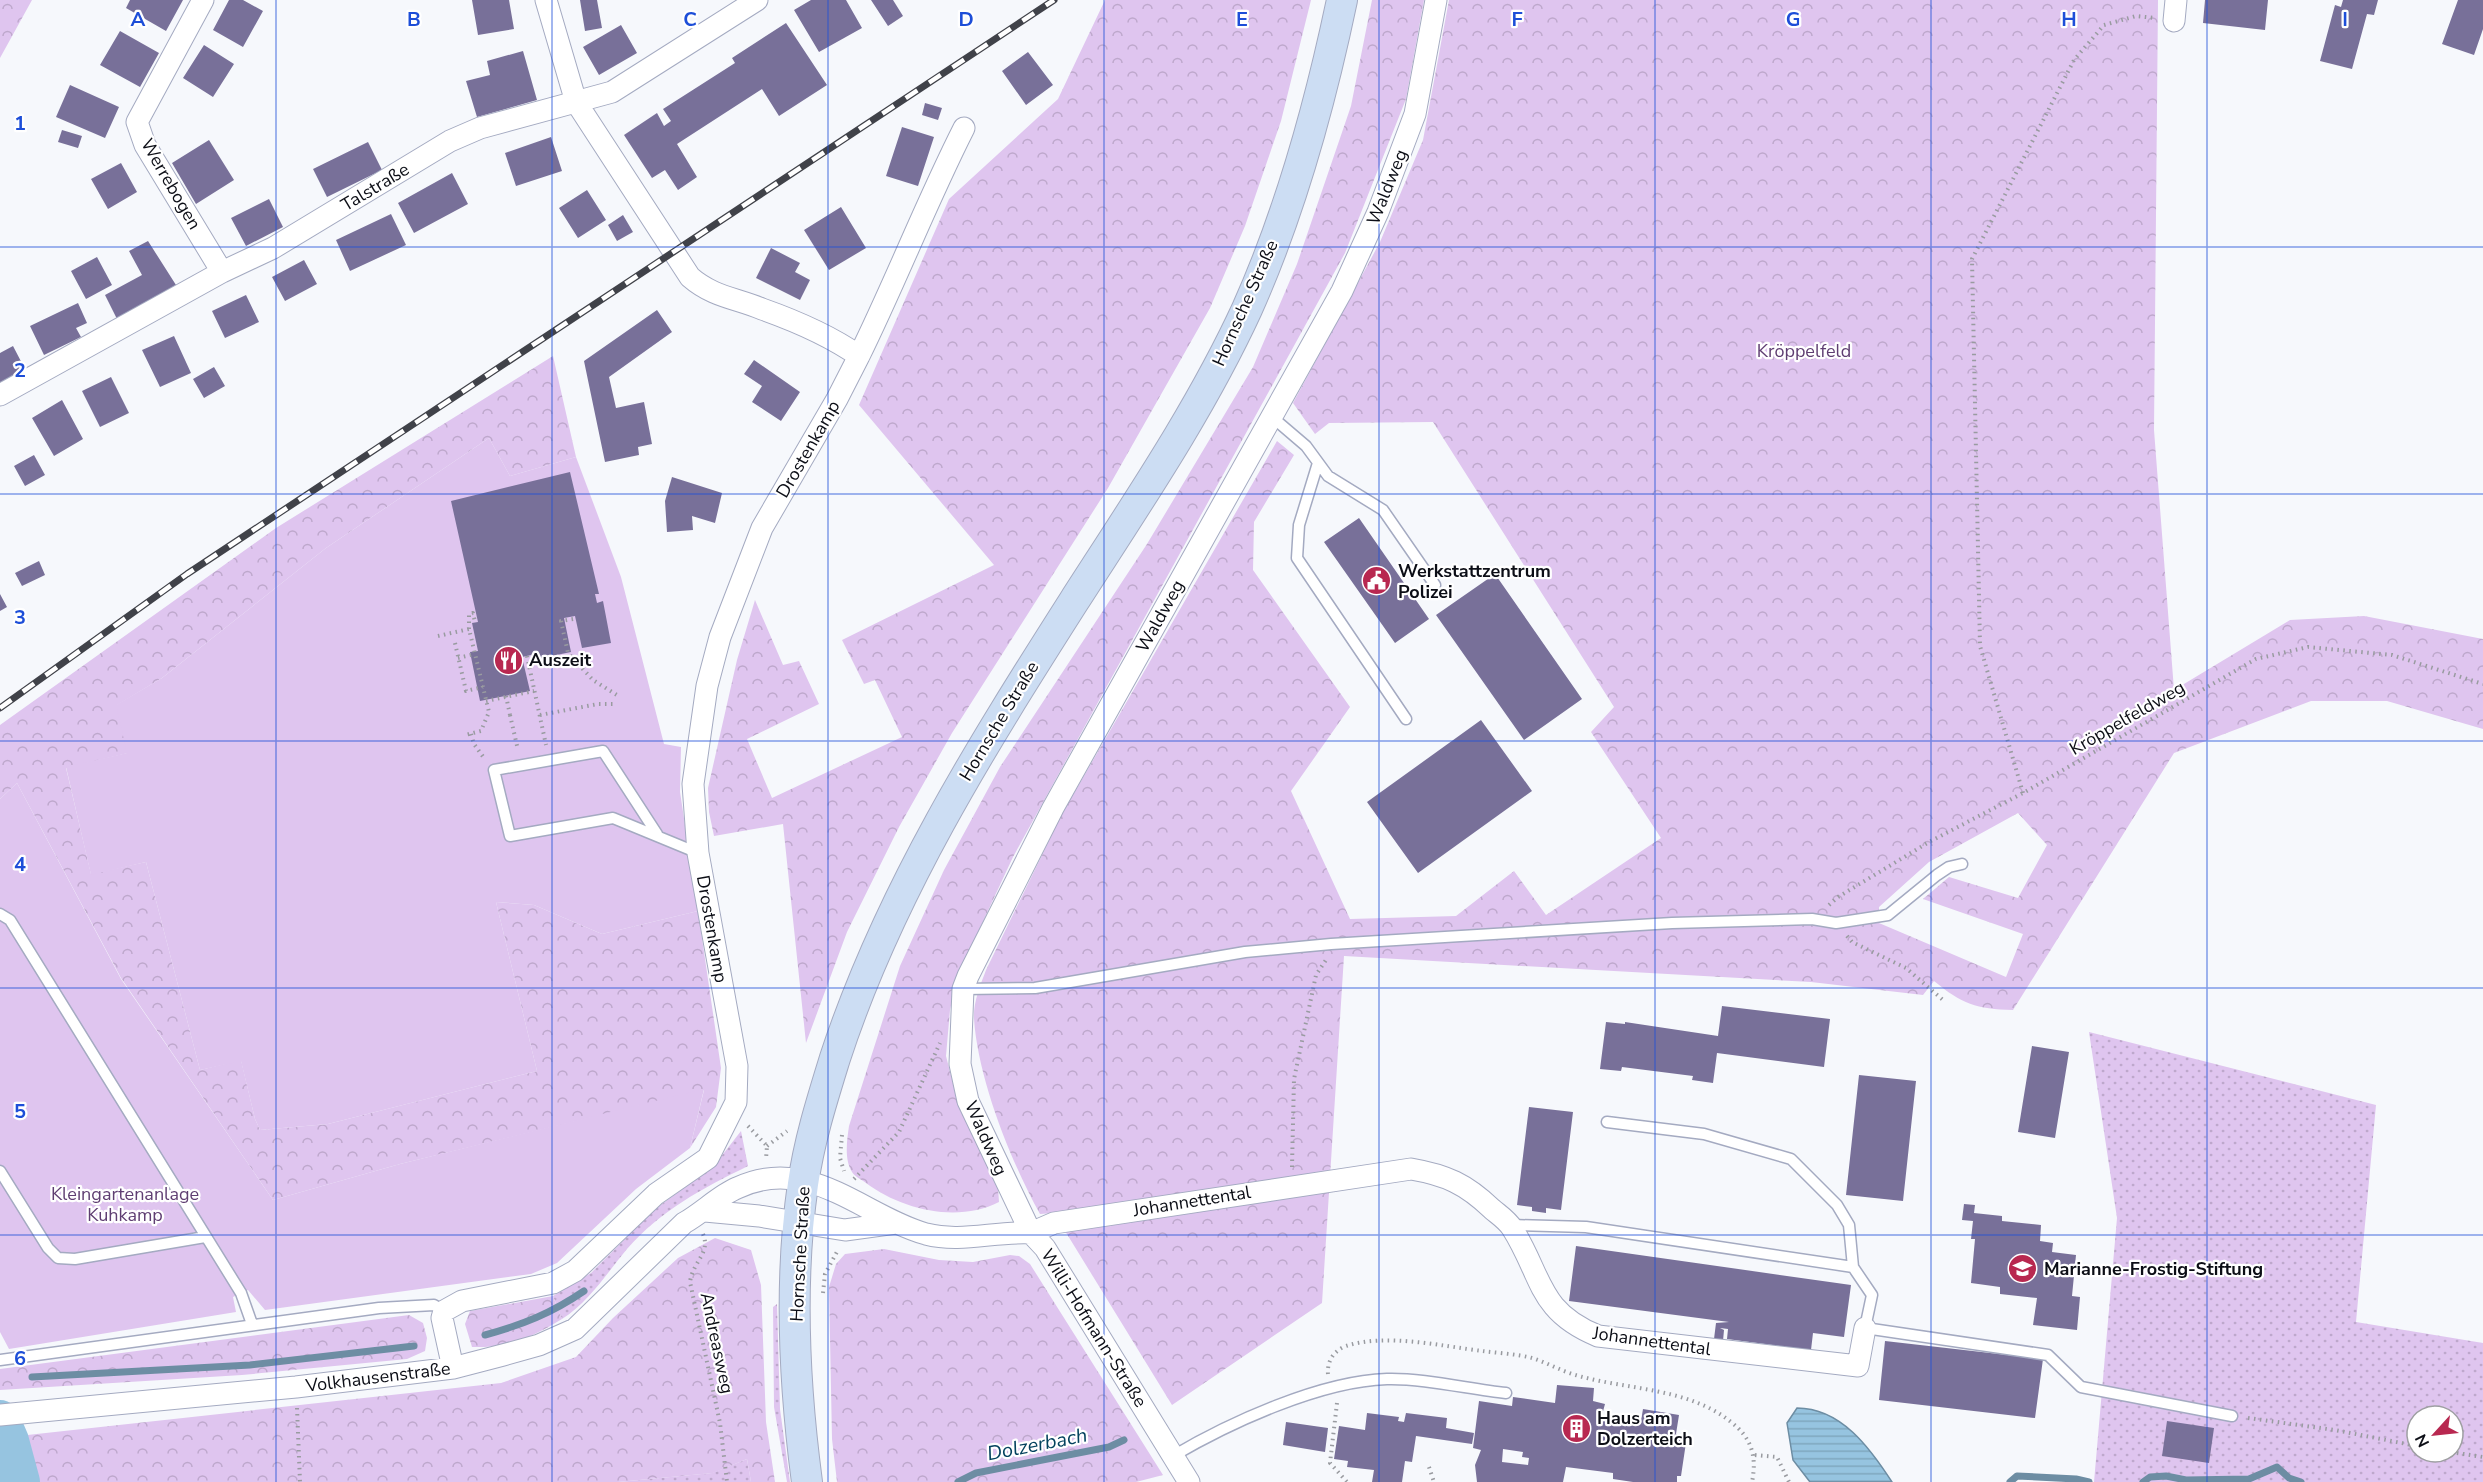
<svg xmlns="http://www.w3.org/2000/svg" width="2483" height="1482" font-family="'Nunito Sans',sans-serif">
  <defs>
    <pattern id="grass-dots" width="8" height="8" patternUnits="userSpaceOnUse" patternTransform="scale(1.5)"><rect width="8" height="8" fill="#dfc5ef"/><path d="M2 2h.1M6 6h.1" fill="none" stroke="#bea8cc" stroke-width="1.8" stroke-linecap="round"/></pattern>
    <pattern id="forest-crowns" width="20" height="18" patternUnits="userSpaceOnUse" patternTransform="scale(1.5)"><rect width="20" height="18" fill="#dfc5ef"/><path d="M2 6a3 3 0 1 1 6 0M12 15a3 3 0 1 1 6 0" fill="none" stroke="#bea8cc"/></pattern>
    <pattern id="water-rules" width="6" height="5" patternUnits="userSpaceOnUse" patternTransform="scale(1.5)"><rect width="6" height="5" fill="#96c4e0"/><path d="M0 2.5h6" fill="none" stroke="#80a7bf"/></pattern>
  </defs>
  <rect width="100%" height="100%" fill="#f6f8fc"/>
  <!-- grass -->
  <path fill="url(#grass-dots)" fill-rule="evenodd" d="M2089,1032L2376,1105L2356,1322L2483,1343V1482H2094L2117,1218ZM2417,1416H2453V1452H2417Z
    M741,1131L748,1166C703,1188 661,1210 627,1249C607,1273 589,1302 562,1319L553,1296L591,1273L655,1209L713,1167Z
    M777,1304L780,1409L790,1482H787L774,1407L773,1307Z
    M747,1459L751,1482H618L712,1473Z"/>
  <!-- forest -->
  <path fill="url(#forest-crowns)" fill-rule="evenodd" d="M0,0H32L0,58Z
    M1105,0H1311L1281,121L1245,226L1210,308L1108,488L952,733L899,827L847,932L806,1043L783,824L714,836L709,812L708,788L737,660L755,600L783,665L799,661L819,704L747,739L772,798L902,737L875,680L864,684L842,640L994,565L859,405L949,199L1058,99Z
    M1372,0H1424L1406,99L1345,253L1013,857L958,975L950,1010L946,1056L958,1103L998,1188L999,1202C958,1223 902,1210 866,1183C862,1180 854,1176 852,1172C844,1159 847,1140 849,1126L900,966L944,870L1000,767L1147,544L1253,367L1297,264L1351,106Z
    M1449,0H2158L2154,430L2174,690L2290,620L2364,616L2483,639V729L2387,701H2311L2174,753L2013,1010C1976,1009 1962,1004 1934,981L1923,995L1811,982L1344,956L1322,1303L1172,1405L1054,1213L1040,1214C1011,1162 978,1079 974,1019C973,1003 980,986 986,970L1062,814L1277,441L1294,455L1254,522L1253,570L1350,707L1291,791L1350,919L1456,916L1514,871L1546,915L1661,838L1591,732L1614,707L1433,422L1329,423L1315,434L1293,403L1380,242L1423,140ZM2018,813L2047,845L2018,898L1949,877L1923,899L2023,934L2006,977L1879,923V907L1929,862Z
    M553,356L576,457L510,476L489,438L326,548L162,678L117,705L128,753L66,768L91,874L146,862L200,1070L241,1060L255,1119L260,1130L328,1124L537,1071L496,902L534,905L602,934L698,911L721,1068L716,1107L690,1148L704,1090L400,1164L273,1200L121,978L17,783L0,799V725L276,528Z
    M715,1238L751,1250L761,1285L766,1422L775,1482H751L747,1459L713,1473L618,1482H0V1438L501,1383L576,1357L613,1318L678,1258Z
    M884,1249L939,1260L973,1262L1010,1255L1019,1256L1030,1264L1163,1475L1136,1482H837L832,1439L829,1287L836,1264L845,1254Z
    M553,1296L562,1319C533,1337 507,1348 472,1347L465,1324L470,1311Z
    M409,1315L423,1323L427,1338L425,1351L407,1359L242,1375L0,1390V1369Z"/>
  <!-- green -->
  <path fill="#dfc5ef" d="M489,438L510,476L576,457L621,577L664,744L681,747L680,792L698,911L602,934L534,905L496,902L537,1071L328,1124L260,1130L255,1119L241,1061L200,1070L146,862L91,875L66,767L127,753L116,705L162,678L326,548Z
    M17,783L121,979L273,1200L400,1164L704,1089L690,1148L636,1189L557,1263L531,1274L265,1310L248,1290L233,1297L236,1312L9,1349L0,1332V799Z"/>
  <!-- water -->
  <path fill="url(#water-rules)" stroke="#6d8da3" stroke-width="1.5" d="M1797,1408C1841,1408 1870,1448 1892,1482H1810L1793,1460L1787,1423Z"/>
  <g fill="none" stroke-linecap="round" stroke-linejoin="round">
    <!-- stream -->
    <path stroke="#6d8da3" stroke-width="7" d="M485,1335C522,1325 552,1313 584,1291
      M32,1377L250,1365L414,1346
      M958,1482L976,1473L1109,1447L1124,1440
      M2010,1482L2017,1476L2076,1479L2089,1482
      M2143,1482L2150,1477L2166,1476L2186,1480L2249,1479L2277,1467L2289,1478L2301,1482"/>
    <!-- river -->
    <path stroke="#96c4e0" stroke-width="40" d="M0,1420L9,1441L20,1482"/>
  </g>
  <!-- building -->
  <path fill="#787099" fill-rule="evenodd" d="M130,0H183L166,31L126,8Z
    M229,0H243L263,11L243,47L213,30Z
    M472,0H509L514,29L478,35Z
    M580,0H597L602,28L585,31Z
    M811,0H846L862,28L819,52L794,10Z
    M871,0H893L903,16L888,26Z
    M2205,0H2268L2265,30L2203,23Z
    M2343,0H2378L2374,15L2367,14L2352,69L2320,61L2335,5L2341,7Z
    M2458,0H2483V29L2474,55L2442,44Z
    M786,23L827,85L779,116L762,89L677,144L697,177L678,190L665,170L652,178L624,135L657,113L664,126L671,121L663,109L735,63L732,58Z
    M621,25L637,53L599,75L583,47Z
    M120,31L159,53L140,87L100,65Z
    M204,45L234,64L213,97L183,78Z
    M523,51L537,100L477,117L466,81L490,75L487,61Z
    M1028,52L1053,85L1026,105L1002,71Z
    M70,85L119,107L105,138L56,117Z
    M925,103L942,108L938,120L922,115Z
    M902,127L934,137L918,186L886,176Z
    M62,130L82,136L78,148L58,142Z
    M551,137L562,171L516,186L505,153Z
    M209,140L234,180L196,204L172,163Z
    M368,142L382,170L327,197L313,169Z
    M121,163L137,192L108,209L91,179Z
    M452,173L468,204L414,233L398,203Z
    M587,190L606,220L578,238L559,208Z
    M269,199L283,227L246,246L231,218Z
    M841,207L866,248L829,270L804,230Z
    M391,214L406,245L350,271L336,240Z
    M623,215L633,232L617,241L608,225Z
    M148,241L176,285L117,319L105,295L142,275L129,251Z
    M771,248L800,263L795,272L810,280L800,300L756,278Z
    M97,257L112,285L86,299L71,271Z
    M304,260L317,284L285,301L272,277Z
    M246,295L259,322L225,338L212,311Z
    M78,303L87,323L76,328L81,337L44,355L30,326Z
    M657,310L672,332L609,377L616,408L644,402L652,444L638,447L639,455L605,462L584,361Z
    M174,336L191,373L160,387L142,350Z
    M13,346L26,371L0,384V353Z
    M754,360L800,392L781,421L752,402L762,386L744,374Z
    M214,367L225,386L204,398L193,379Z
    M111,377L129,413L100,427L82,391Z
    M62,400L83,439L54,456L32,418Z
    M34,455L45,475L25,486L14,466Z
    M570,472L599,594H595L597,603L603,601L611,643L582,648L575,616L564,618L571,652L532,660L531,655L522,657L530,691L480,701L470,652L478,651L472,623L478,622L451,501Z
    M672,477L722,493L715,523L692,516L693,530L667,532L665,501Z
    M1359,518L1429,619L1395,643L1324,542Z
    M39,561L45,575L22,586L15,573Z
    M1495,574L1582,699L1524,740L1436,615Z
    M0,594L7,607L0,611Z
    M1481,720L1532,791L1418,873L1367,802Z
    M1722,1006L1830,1019L1824,1067L1717,1053L1713,1083L1692,1080L1693,1076L1622,1067L1621,1071L1600,1069L1606,1022L1625,1024V1022L1718,1036Z
    M2032,1046L2069,1052L2055,1138L2018,1132Z
    M1859,1075L1916,1081L1903,1201L1846,1195Z
    M1529,1107L1573,1112L1561,1210L1546,1208V1213L1532,1211V1207L1517,1205Z
    M1964,1204L1975,1205L1974,1213L2002,1216V1221L2041,1225L2040,1241L2053,1243L2052,1252L2076,1255L2072,1296L2080,1297L2077,1330L2033,1325L2037,1298L2000,1294V1287L1971,1283L1975,1239H1971L1973,1221L1962,1220Z
    M1576,1246L1851,1285L1844,1337L1813,1333L1811,1350L1727,1339L1728,1329L1720,1328L1724,1330L1723,1341L1714,1339L1716,1323L1729,1322L1569,1301Z
    M1885,1341L2043,1359L2035,1418L1879,1400Z
    M1557,1385L1594,1388L1593,1401L1605,1404L1602,1415L1641,1421L1643,1409L1679,1415L1676,1434L1687,1436L1681,1476H1677V1482H1633L1613,1479V1473L1566,1467L1563,1482H1477L1475,1465L1481,1450L1473,1448L1479,1401L1512,1406L1513,1397L1555,1403ZM1503,1449L1523,1452L1522,1457L1529,1458L1528,1465L1502,1462Z
    M1367,1413L1399,1417L1398,1421L1404,1422L1406,1413L1447,1418L1446,1428L1474,1433L1472,1444L1416,1436L1412,1462L1405,1461L1402,1482H1372L1374,1470L1347,1467L1348,1461L1334,1459L1339,1426L1365,1430Z
    M2167,1421L2214,1428L2209,1463L2162,1456Z
    M1286,1422L1328,1428L1325,1452L1283,1445Z"/>
  <g fill="none" stroke-linecap="round" stroke-linejoin="round">
    <defs>
      <path id="service" d="M1272,417L1306,446L1328,476L1383,510L1435,585
        M1318,463L1299,525L1297,558L1406,719
        M657,834L603,751L494,770L510,836L613,818L698,853
        M0,914L10,920L241,1293L252,1324
        M963,989L1035,988L1245,952L1331,944L1672,923L1812,919L1836,923L1888,915L1937,875L1949,867L1962,864
        M1607,1122L1704,1134L1791,1159L1837,1205L1849,1225L1853,1267L1872,1295L1865,1328L2048,1355L2081,1387L2232,1416
        M0,1171L48,1248L58,1258L75,1259L205,1237
        M1511,1225L1586,1227L1853,1267
        M0,1360L379,1308L434,1305L444,1311
        M1173,1456C1231,1422 1321,1381 1387,1379C1423,1378 1469,1389 1506,1393"/>
      <path id="minor" d="M203,0L137,122L145,145L222,272
        M1436,0L1415,114L1378,212L1342,291L1053,808L968,976L963,989L960,1064L968,1101L1031,1233L1054,1223L1411,1169C1446,1175 1466,1184 1492,1209C1499,1215 1507,1220 1512,1228C1543,1277 1537,1311 1598,1336L1858,1366L1865,1328
        M2174,21L2176,0
        M859,356C896,281 926,203 964,128
        M0,395L222,272L273,248L450,141L480,128L612,92L757,0
        M705,1211L759,1216L845,1230L896,1223
        M453,1368L442,1318L444,1311L462,1301L553,1283L575,1271L656,1194L708,1158L736,1102L737,1066L698,853L693,784L707,686L720,637L762,528L837,399L859,356C829,335 796,321 762,309C736,298 713,297 690,277L576,102L546,0
        M0,1415L296,1387L453,1368L503,1355L539,1345L575,1329L684,1223C702,1213 720,1195 737,1188C809,1154 863,1216 926,1234C961,1243 995,1231 1031,1233L1045,1248L1189,1482"/>
      <path id="secondary" d="M807,1482C794,1384 789,1281 803,1184C809,1141 822,1100 835,1058C889,893 981,747 1074,601C1135,506 1200,411 1247,309C1291,211 1320,105 1342,0"/>
    </defs>
    <!-- service casing -->
    <use href="#service" stroke="#a4aac1" stroke-width="13"/>
    <!-- minor casing -->
    <use href="#minor" stroke="#a4aac1" stroke-width="23"/>
    <!-- secondary casing -->
    <use href="#secondary" stroke="#a4aac1" stroke-width="32"/>
    <!-- path -->
    <path stroke="#999ba0" stroke-width="4" stroke-dasharray="1.5 4.5" stroke-linecap="butt" d="M573,619L561,621L568,653L593,680L620,697
      M469,629V614L473,613L475,622
      M438,636L469,629L489,712L481,731L465,735
      M455,643L466,691L483,687
      M527,656L546,745
      M458,658L475,654
      M486,701L534,691
      M510,715L518,750
      M540,715L598,704H616
      M471,734L474,744L484,758
      M2023,793L1980,646L1972,259L2074,60L2104,25L2136,16L2155,18
      M1829,905L1838,897L1929,842L2023,793L2256,659L2308,647L2392,655L2483,684
      M1847,936L1852,942L1906,968L1943,1000
      M748,1126L767,1146L766,1159
      M842,1135L840,1158L844,1171
      M767,1146L787,1131
      M1292,1167L1294,1079L1316,975L1326,960
      M854,1179L899,1132L940,1043
      M703,1234C711,1253 693,1261 690,1282L720,1423L727,1482
      M823,1293L825,1274L838,1250
      M1328,1374C1327,1362 1333,1351 1346,1346C1385,1333 1442,1346 1482,1351C1498,1353 1517,1354 1532,1358C1548,1363 1563,1372 1579,1376C1629,1390 1689,1388 1731,1422C1752,1438 1757,1457 1752,1482
      M1337,1403L1330,1463L1347,1482
      M297,1408L300,1482
      M2248,1418L2335,1430L2417,1446
      M2451,1452L2483,1457
      M1755,1455L1777,1457L1789,1482
      M1429,1467L1434,1482"/>
    <!-- service -->
    <use href="#service" stroke="#fff" stroke-width="10"/>
    <!-- minor -->
    <use href="#minor" stroke="#fff" stroke-width="21"/>
    <!-- secondary -->
    <use href="#secondary" stroke="#ccddf3" stroke-width="30"/>
    <defs>
      <path id="rail" d="M0,708L187,574L1054,0"/>
    </defs>
    <!-- rail casing -->
    <use href="#rail" stroke="#404249" stroke-width="7"/>
    <!-- rail -->
    <use href="#rail" stroke="#fff" stroke-width="4.5" stroke-dasharray="14" stroke-linecap="butt"/>
    <!-- path-bridge -->
    <path stroke="#999ba0" stroke-width="4" stroke-dasharray="1.5 4.5" stroke-linecap="butt" d="M506,696L510,715"/>
  </g>
  <!-- grid -->
  <path fill="none" stroke="#1d4ed8" stroke-width="1.5" stroke-opacity="0.55" d="M276,0V1482M552,0V1482M828,0V1482M1104,0V1482M1379,0V1482M1655,0V1482M1931,0V1482M2207,0V1482M0,247H2483M0,494H2483M0,741H2483M0,988H2483M0,1235H2483"/>
  <!-- icons -->
  <defs>
    <symbol id="civic-disc" viewBox="-11 -11 22 22"><circle r="9.5" fill="#b82850" stroke="#fff"/><path d="M-.6-6.5H3V-4.5H.6V-3L4-1V1h2V6H-6V1h2V-1L-.6-3ZM-1.2 2.5V6h2.4V2.5Z" fill="#fff"/></symbol>
    <symbol id="restaurant-disc" viewBox="-11 -11 22 22"><circle r="9.5" fill="#b82850" stroke="#fff"/><path d="M-5-6h1v4h1v-4h1v4h1v-4h1v5L-1.5 .5V6h-2V.5L-5-1ZM5-6V6H3V1.5H1.5Q1.5-4 5-6Z" fill="#fff"/></symbol>
    <symbol id="school-disc" viewBox="-11 -11 22 22"><circle r="9.5" fill="#b82850" stroke="#fff"/><path d="M0-5L7-2L0 1L-7-2ZM-4 1L0 2.5L4 1V4Q0 6-4 4Z" fill="#fff"/></symbol>
    <symbol id="building-disc" viewBox="-11 -11 22 22"><circle r="9.5" fill="#b82850" stroke="#fff"/><path d="M-4-6H4V6H1V3H-1V6H-4ZM-2.5-4.3h1.7v1.8h-1.7ZM.8-4.3h1.7v1.8H.8ZM-2.5-1h1.7V.8h-1.7ZM.8-1h1.7V.8H.8Z" fill="#fff"/></symbol>
  </defs>
  <g fill-rule="evenodd">
    <use href="#civic-disc" x="1360" y="564" width="33" height="33"/>
    <use href="#restaurant-disc" x="492" y="644" width="33" height="33"/>
    <use href="#school-disc" x="2006" y="1252" width="33" height="33"/>
    <use href="#building-disc" x="1560" y="1412" width="33" height="33"/>
  </g>
  <g text-anchor="middle" stroke-width="4.5" stroke-linejoin="round" paint-order="stroke">
    <!-- street labels -->
    <g font-size="18" fill="#0c0e16" stroke="#fff">
      <text transform="translate(171 184) rotate(60)" y="6">Werrebogen</text>
      <text transform="translate(375 187) rotate(-31)" y="6">Talstraße</text>
      <text transform="translate(1387 187) rotate(-68)" y="6">Waldweg</text>
      <text transform="translate(1245 303) rotate(-66)" y="6">Hornsche Straße</text>
      <text transform="translate(808 449) rotate(-60)" y="6">Drostenkamp</text>
      <text transform="translate(1160 616) rotate(-61)" y="6">Waldweg</text>
      <text transform="translate(2127 718) rotate(-30)" y="6">Kröppelfeldweg</text>
      <text transform="translate(999 721) rotate(-59)" y="6">Hornsche Straße</text>
      <text transform="translate(712 929) rotate(80)" y="6">Drostenkamp</text>
      <text transform="translate(986 1138) rotate(66)" y="6">Waldweg</text>
      <text transform="translate(1192 1201) rotate(-9)" y="6">Johannettental</text>
      <text transform="translate(800 1254) rotate(-87)" y="6">Hornsche Straße</text>
      <text transform="translate(1094 1328) rotate(58)" y="6">Willi-Hofmann-Straße</text>
      <text transform="translate(1652 1341) rotate(8)" y="6">Johannettental</text>
      <text transform="translate(717 1343) rotate(78)" y="6">Andreasweg</text>
      <text transform="translate(378 1377) rotate(-7)" y="6">Volkhausenstraße</text>
    </g>
    <!-- park labels -->
    <g font-size="18" fill="#5f3e72" stroke="#fff">
      <text x="1804" y="357">Kröppelfeld</text>
      <text x="125" y="1200">Kleingartenanlage<tspan x="125" dy="21">Kuhkamp</tspan></text>
    </g>
    <!-- poi labels -->
    <g font-size="18" font-weight="bold" fill="#0c0e16" stroke="#fff" text-anchor="start">
      <text x="1398" y="577">Werkstattzentrum<tspan x="1398" dy="21">Polizei</tspan></text>
      <text x="529" y="666">Auszeit</text>
      <text x="2044" y="1275">Marianne-Frostig-Stiftung</text>
      <text x="1597" y="1424">Haus am<tspan x="1597" dy="21">Dolzerteich</tspan></text>
    </g>
    <!-- water labels -->
    <g font-size="20" font-style="italic" fill="#04425e" stroke="#fff">
      <text transform="translate(1037 1444) rotate(-11)" y="7">Dolzerbach</text>
    </g>
  </g>
  <g font-size="20" text-anchor="middle" font-weight="bold" fill="#1d4ed8" stroke="#fff" stroke-width="4.5" stroke-linejoin="round" paint-order="stroke">
    <text x="138" y="26">A</text>
    <text x="414" y="26">B</text>
    <text x="690" y="26">C</text>
    <text x="966" y="26">D</text>
    <text x="1242" y="26">E</text>
    <text x="1517" y="26">F</text>
    <text x="1793" y="26">G</text>
    <text x="2069" y="26">H</text>
    <text x="2345" y="26">I</text>
    <text x="20" y="130">1</text>
    <text x="20" y="377">2</text>
    <text x="20" y="624">3</text>
    <text x="20" y="871">4</text>
    <text x="20" y="1118">5</text>
    <text x="20" y="1365">6</text>
  </g>
  <!-- north arrow -->
  <g transform="translate(2435 1434) rotate(243)"><circle r="28" fill="#ffffff" stroke="#9e9fa2" stroke-width="1.5"/>
  <path d="M0-4.5L10 22L0 15L-10 22Z" fill="#b82850"/>
  <text y="-9" font-size="16" font-weight="bold" text-anchor="middle" fill="#0c0e16">N</text>
  </g>
</svg>
